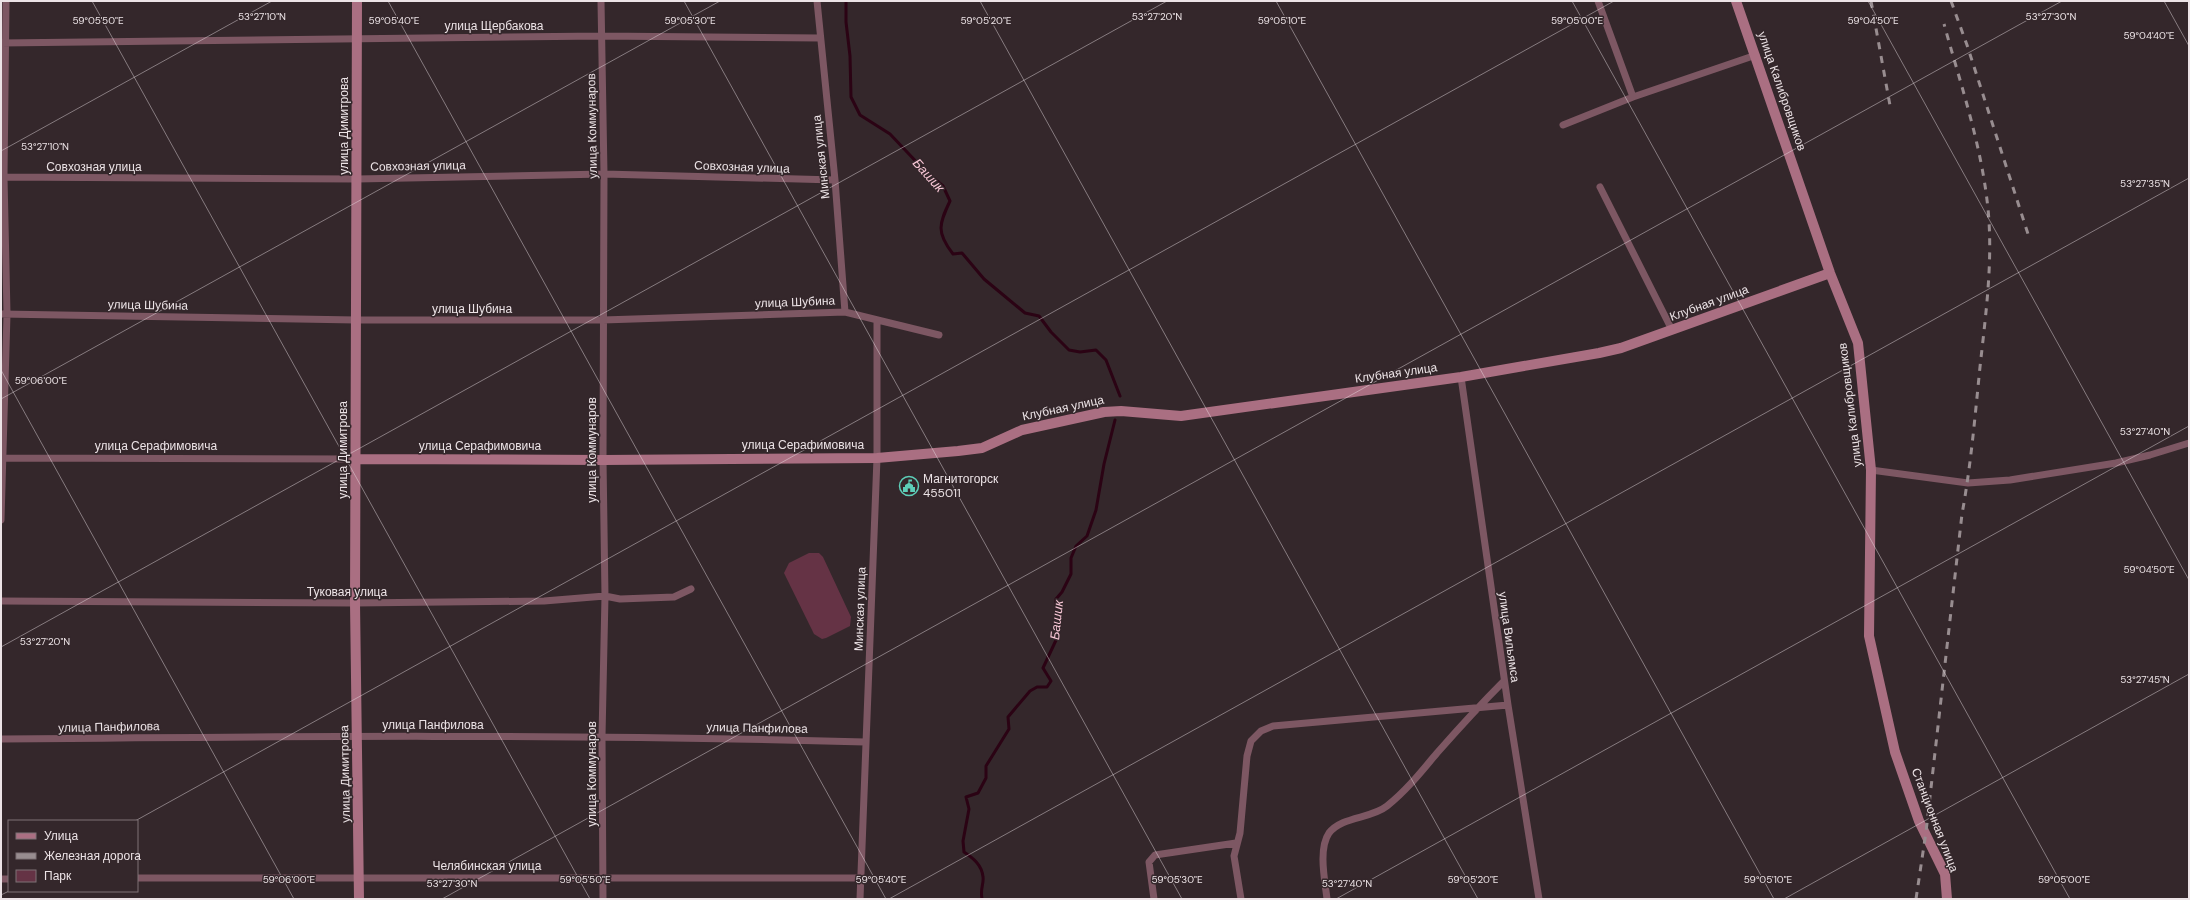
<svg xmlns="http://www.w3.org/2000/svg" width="2190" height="900" font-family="'DM Sans',sans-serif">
  <rect width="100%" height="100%" fill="#34272b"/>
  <!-- green -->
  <path fill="#653345" d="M809,553H819L823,557L851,617L850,626L826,638L822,639L814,634L784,573L789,563Z"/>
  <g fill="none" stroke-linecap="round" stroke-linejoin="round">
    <!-- stream -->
    <path stroke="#2b0314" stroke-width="3" d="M846,1V22L850,56L851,97L860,115L890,134L925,171L943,186L950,201C939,224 936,232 953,254L962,253L984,279L1025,313L1039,316L1051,332L1069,350L1080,352L1096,350L1106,360L1120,396
      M982,899C980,888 984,884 983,877C982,865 973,858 964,852L963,841L969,809L966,797L978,793L986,778V766L1009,729L1008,717L1030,691L1037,687H1047L1051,681L1043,668L1057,638L1056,599L1062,592L1071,574V558L1076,546L1087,536L1096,510L1104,464L1115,420"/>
    <!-- street -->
    <path stroke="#7d5763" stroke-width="7" d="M601,1L604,174L603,460L605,596L602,736L603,899
      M817,1L835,180L845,312
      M1598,1L1633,97
      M1,43L601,36L820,38
      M1563,125L1633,97L1756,55
      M1,177L357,179L604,174L835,180
      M1600,187L1672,330
      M1,314L356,320H603L845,312L939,335
      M1461,377L1508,705L1539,899
      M1,458L357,459
      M1871,470L1968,483L2010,480L2116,463L2150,455L2189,443
      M1,520L7,314L4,177L6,1
      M1,601L355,603L544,601L605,596L620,599L674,597L691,589
      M1,739C289,736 577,734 865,742
      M137,878H861
      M1,879H9
      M860,899L877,458V320
      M1154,899L1149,862L1155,855L1236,843
      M1241,899L1234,856L1240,833L1247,756L1251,741L1261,731L1273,726L1508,705
      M1327,899C1325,881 1318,849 1329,833C1342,816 1371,819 1387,806C1406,791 1422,771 1437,753C1459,728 1481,704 1504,681"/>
    <!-- secondary -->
    <path stroke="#aa6f82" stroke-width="10" d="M357,1L355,603L359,899
      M1736,1L1830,273L1858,343L1871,470L1869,636L1895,752L1919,821L1945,874L1947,899
      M357,459L603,460L877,458L958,451L982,448L1022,430L1104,412L1121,411L1181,416L1461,377L1599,353L1621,348L1830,273"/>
    <!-- rail -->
    <path stroke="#988d90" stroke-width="3" stroke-dasharray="7 7" stroke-linecap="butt" d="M1871,1L1891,111
      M1951,1L1967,45L2029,237
      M1916,899L1926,832L1962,514C1971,465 1975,416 1980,367C1986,312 1994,255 1987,200C1980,141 1960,82 1944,24"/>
  </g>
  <!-- ticks -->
  <path fill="none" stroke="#ece3e6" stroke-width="1" stroke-opacity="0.45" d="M92,1L590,899M388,1L886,899M684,1L1182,899M980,1L1478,899M1276,1L1774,899M1572,1L2070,899M1868,1L2189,580M2164,1L2189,46M1,151L272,1M1,370L294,899M1,399L720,1M1,647L1167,1M135,821L1614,1M1,895L9,891M442,899L2062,1M889,899L2189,178M1336,899L2189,426M1784,899L2189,674"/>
  <!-- icons -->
  <defs>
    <symbol id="civic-ring" viewBox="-11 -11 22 22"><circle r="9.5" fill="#34272b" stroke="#5dceb8" stroke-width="1.5"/><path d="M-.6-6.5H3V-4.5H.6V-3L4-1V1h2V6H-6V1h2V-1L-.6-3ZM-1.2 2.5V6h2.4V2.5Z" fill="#5dceb8"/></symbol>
  </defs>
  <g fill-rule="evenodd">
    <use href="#civic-ring" x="898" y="475" width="22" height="22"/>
  </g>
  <g text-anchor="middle" stroke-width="3" stroke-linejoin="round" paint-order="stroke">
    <!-- street labels -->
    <g font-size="12" fill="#ece3e6" stroke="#34272b">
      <text x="494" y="30">улица Щербакова</text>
      <text transform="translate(1782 91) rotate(71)" y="4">улица Калибровщиков</text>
      <text transform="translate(344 126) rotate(-90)" y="4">улица Димитрова</text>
      <text transform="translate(592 126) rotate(-91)" y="4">улица Коммунаров</text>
      <text transform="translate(821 157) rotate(-96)" y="4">Минская улица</text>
      <text transform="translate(418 166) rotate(-1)" y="4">Совхозная улица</text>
      <text x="94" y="171">Совхозная улица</text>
      <text transform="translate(742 167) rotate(2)" y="4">Совхозная улица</text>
      <text transform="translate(795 302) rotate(-2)" y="4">улица Шубина</text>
      <text transform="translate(1709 303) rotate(-20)" y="4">Клубная улица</text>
      <text transform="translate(148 305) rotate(1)" y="4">улица Шубина</text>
      <text x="472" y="313">улица Шубина</text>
      <text transform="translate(1396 373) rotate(-8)" y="4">Клубная улица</text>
      <text transform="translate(1850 405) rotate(-97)" y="4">улица Калибровщиков</text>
      <text transform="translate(1063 408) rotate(-12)" y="4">Клубная улица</text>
      <text x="803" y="449">улица Серафимовича</text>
      <text x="156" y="450">улица Серафимовича</text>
      <text x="480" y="450">улица Серафимовича</text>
      <text transform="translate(343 450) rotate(-90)" y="4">улица Димитрова</text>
      <text transform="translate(592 450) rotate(-90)" y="4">улица Коммунаров</text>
      <text x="347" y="596">Туковая улица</text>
      <text transform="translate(860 609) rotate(-88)" y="4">Минская улица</text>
      <text transform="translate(1509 637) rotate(82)" y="4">улица Вильямса</text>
      <text x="433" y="729">улица Панфилова</text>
      <text transform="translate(109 727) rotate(-1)" y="4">улица Панфилова</text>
      <text transform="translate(757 728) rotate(1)" y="4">улица Панфилова</text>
      <text transform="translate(345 774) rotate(-91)" y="4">улица Димитрова</text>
      <text transform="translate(592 774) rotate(-90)" y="4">улица Коммунаров</text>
      <text transform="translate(1935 820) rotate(69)" y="4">Станционная улица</text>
      <text x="487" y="870">Челябинская улица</text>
    </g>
    <!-- poi labels -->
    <g font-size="12" fill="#ece3e6" stroke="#34272b" text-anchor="start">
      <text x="923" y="483">Магнитогорск<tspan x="923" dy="14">455011</tspan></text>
    </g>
    <!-- water labels -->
    <g font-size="13" font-style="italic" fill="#f9c8d7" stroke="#34272b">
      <text transform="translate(929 175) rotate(48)" y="5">Башик</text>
      <text transform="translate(1056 620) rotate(-84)" y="5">Башик</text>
    </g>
  </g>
  <g font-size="10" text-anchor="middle" fill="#ece3e6" stroke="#34272b" stroke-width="3" stroke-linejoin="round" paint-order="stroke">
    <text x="1157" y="20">53°27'20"N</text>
    <text x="2051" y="20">53°27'30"N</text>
    <text x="262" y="20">53°27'10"N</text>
    <text x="1282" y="24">59°05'10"E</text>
    <text x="98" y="24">59°05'50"E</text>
    <text x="394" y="24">59°05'40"E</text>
    <text x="690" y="24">59°05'30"E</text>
    <text x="986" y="24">59°05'20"E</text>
    <text x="1577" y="24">59°05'00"E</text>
    <text x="1873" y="24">59°04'50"E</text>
    <text x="2149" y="39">59°04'40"E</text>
    <text x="45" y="150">53°27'10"N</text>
    <text x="2145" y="187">53°27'35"N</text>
    <text x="41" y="384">59°06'00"E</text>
    <text x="2145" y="435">53°27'40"N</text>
    <text x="2149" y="573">59°04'50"E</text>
    <text x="45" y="645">53°27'20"N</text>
    <text x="2145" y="683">53°27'45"N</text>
    <text x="289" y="883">59°06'00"E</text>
    <text x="585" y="883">59°05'50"E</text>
    <text x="881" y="883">59°05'40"E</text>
    <text x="1177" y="883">59°05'30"E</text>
    <text x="1473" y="883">59°05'20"E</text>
    <text x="1768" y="883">59°05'10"E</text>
    <text x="2064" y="883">59°05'00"E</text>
    <text x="452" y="887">53°27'30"N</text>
    <text x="1347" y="887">53°27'40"N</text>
  </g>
  <!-- border -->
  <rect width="2190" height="900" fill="none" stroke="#ece3e6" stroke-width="4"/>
  <!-- legend -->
  <rect x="8" y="820" width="130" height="72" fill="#34272b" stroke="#7e7276"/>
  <rect x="16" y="833" width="20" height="6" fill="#aa6f82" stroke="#7e7276"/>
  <text x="44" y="840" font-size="12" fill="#ece3e6">Улица</text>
  <rect x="16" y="853" width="20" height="6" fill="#988d90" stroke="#7e7276"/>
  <text x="44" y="860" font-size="12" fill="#ece3e6">Железная дорога</text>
  <rect x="16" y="870" width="20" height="12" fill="#653345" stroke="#7e7276"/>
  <text x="44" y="880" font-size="12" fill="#ece3e6">Парк</text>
</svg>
